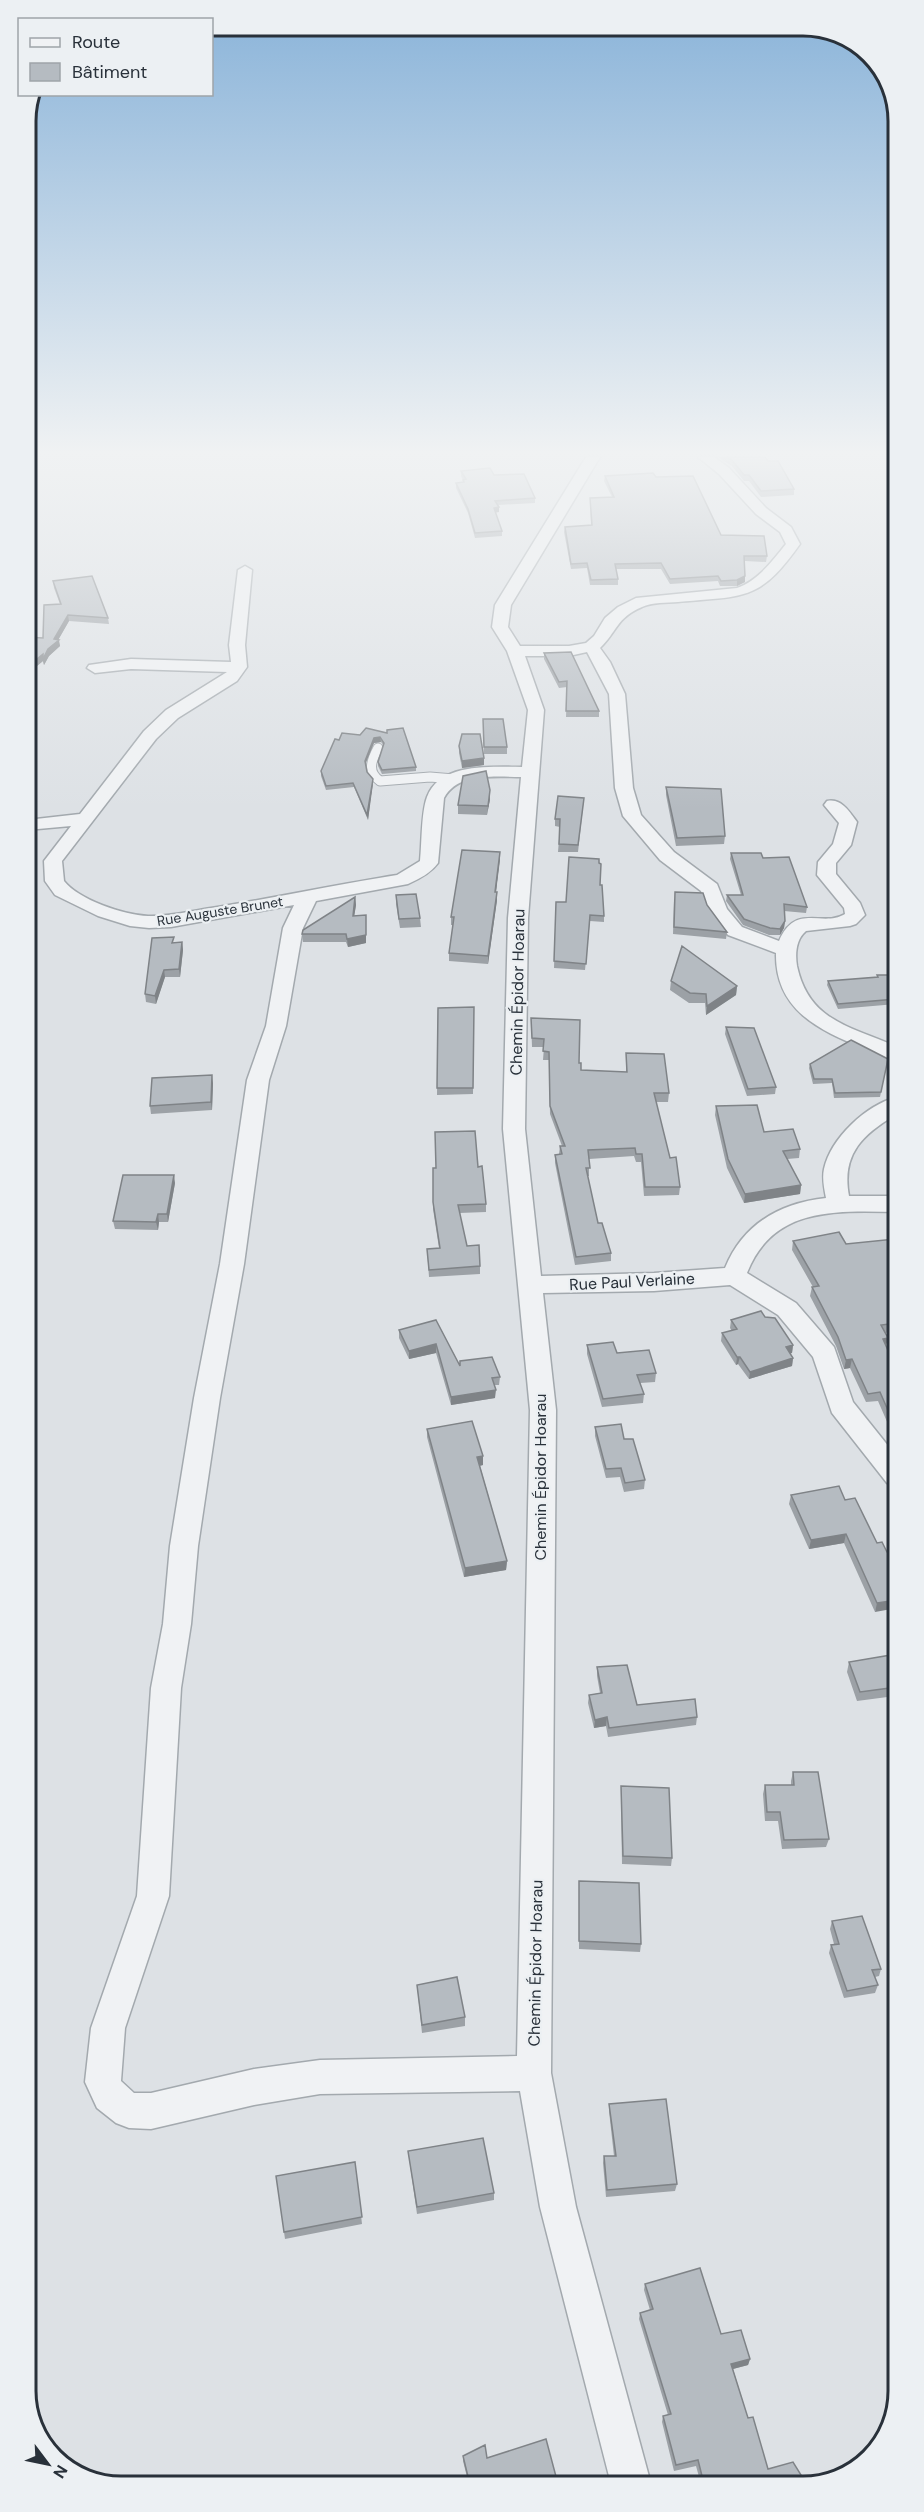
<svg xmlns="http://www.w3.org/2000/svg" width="924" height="2512" font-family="'DM Sans',sans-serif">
  <rect width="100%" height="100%" fill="#dde1e5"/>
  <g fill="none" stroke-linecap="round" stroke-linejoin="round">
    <defs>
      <path id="lane" d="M378,748C371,761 367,772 380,781L430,777L454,779"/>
      <path id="street" d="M586,457H600L511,605L508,627L520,646H569L586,643L594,636L605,618L618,607L636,598L737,588C759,580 772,561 786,544L780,532L756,514L719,474L698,457H714L729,468L766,508L791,527L800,544C759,602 744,596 678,602C667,603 652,602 642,607C616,618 617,632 600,648L610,662L625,694L633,788L641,815L674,852L717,884L727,909L742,927L779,941C796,902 822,928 845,914L844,908L817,875L818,862L833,844L839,823L824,805L827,801C841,798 849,811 857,822L851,845L836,863V874L860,903L865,915L856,924L850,926L806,931C796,939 795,954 797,966C809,1022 851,1026 897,1047V1062C885,1059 874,1053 863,1048C819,1030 775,1010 776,953L728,935L708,910L701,891L660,860L623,816L615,788L609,694L587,652L569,656H525L544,710L528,918L525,1129L541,1276L654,1273L725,1268C743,1224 780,1203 826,1198C824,1188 822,1178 824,1169C831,1138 866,1105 897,1097V1114C863,1134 841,1154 849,1196H897V1212C837,1211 773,1206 747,1273L796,1303L834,1347L853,1402L897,1457V1486L887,1483L832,1413L813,1357L778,1315L730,1285L654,1291L543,1293L556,1410L551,2073L576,2207L651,2484H611L540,2207L520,2091L320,2094L254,2105L151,2129L129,2128L116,2123L97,2108L85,2082L91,2028L137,1896L151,1688L163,1624L170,1546L194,1398L220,1264L247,1080L266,1026L283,928L294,905L171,927L149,928L130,926L98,916L55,895L45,881L44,861L71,826L27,830V820L80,814L144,731L166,710L227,672L131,669L95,673L87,668L89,665L131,659L231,662L229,645L238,570L245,566L252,570L245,645L247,667L237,681L178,718L156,739L62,861L64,881C79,900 124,915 148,916C169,917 190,911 211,908C274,898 334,885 397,875L420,861C422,843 421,813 427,797C440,762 492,767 522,767L528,710L507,651L492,627L495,605ZM521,777L508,918L503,1129L530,1410L517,2056L320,2060L254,2069L151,2093H134L121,2081L125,2028L169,1896L181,1688L191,1624L198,1546L220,1398L244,1264L269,1080L286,1026L303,928L316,901L408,884C419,879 431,873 438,863L444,798C458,772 496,777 521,777Z"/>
    </defs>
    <!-- lane casing -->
    <use href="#lane" stroke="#a3a9ae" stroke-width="11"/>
    <!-- street casing -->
    <use href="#street" stroke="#a3a9ae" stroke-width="3"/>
    <!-- lane -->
    <use href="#lane" stroke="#f0f2f4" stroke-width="9"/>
    <!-- street -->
    <use href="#street" fill="#f0f2f4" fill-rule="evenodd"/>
  </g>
  <!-- wall -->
  <path fill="#9ca1a6" d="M718,457H765L768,461L794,489V495L761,497L749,481H744L732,466Z
    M461,471L494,475L535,498V503L498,505L499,507V512H495L502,531V536L475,538L468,513L456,488V483H463V480L461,476Z
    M605,476L656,477L721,535L767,556L766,562L745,561V582L737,586H720L718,581L670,584L661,569H616L618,579V585H590L587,568L571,569L564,532L565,527L591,525L590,498L612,497L604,481Z
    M53,581L108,618L109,624L69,621L58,640L60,646L49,656L44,665L43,661L26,675V637L43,638L60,604L54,588Z
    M544,653L599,711V717H566L567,687L559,688L544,659Z
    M483,719L507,747V754H484Z
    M387,733L416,767V771L382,774L378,766V762L384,746L381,742L374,743L365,764L367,772L373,779L368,820L354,787L326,790L321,776V771L339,740L360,735Z
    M459,746L484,758V765L462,768L459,753Z
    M666,787L725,836L724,844L676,846L666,795Z
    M584,798L578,852H558L560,827L555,826V819Z
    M490,799L487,815L458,814V805Z
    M500,852L496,892H497V900L488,964L449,961V953L453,925H451V917Z
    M731,853L763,858L807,907L806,913L784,911L785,921L784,928L780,935H769L743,925L726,901L727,895H741L730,859Z
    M600,885L604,916V922L590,921L585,970L554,968L556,902H566Z
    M396,895L420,918L421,927L400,928L396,904Z
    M355,897L356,905L354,916L366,943L348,947L346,942H303L302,934Z
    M674,899L707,905L727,932L726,939L673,934Z
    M182,942L183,950L180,977H165L156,1004L146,1002L145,994L175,943Z
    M877,975H896V1004L838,1009L827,985L828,981L877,977Z
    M671,981L737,986L736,995L706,1015L705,1003H689L670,990Z
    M474,1007L473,1094L437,1095L438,1008Z
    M896,1010L897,1029L893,1021L895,1011Z
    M531,1018L579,1063L581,1070L626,1072V1053L669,1093L668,1102H656L670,1158L680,1187L679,1195L644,1196L641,1162H636L634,1156L589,1159V1176H587L598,1223L611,1253V1261L575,1265L555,1163V1155L559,1154L560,1146H562L550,1114L549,1060H543L544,1047H532Z
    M726,1027L776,1087L775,1094L747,1096L725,1034Z
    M888,1059L880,1097L834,1098L832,1083L813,1084L809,1068L810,1064Z
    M213,1083L212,1110L151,1114L150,1106Z
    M716,1106L764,1132L800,1149L799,1158L787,1159L801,1185L800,1194L744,1203L727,1168L715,1115Z
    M478,1167L486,1204V1212L459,1213L467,1246L480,1266V1274L429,1277L427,1249L439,1248L433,1209V1168Z
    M175,1183L168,1222H159L158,1230L115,1229L113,1221Z
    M793,1241L846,1244L897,1243V1331L885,1333L886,1347L897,1371V1422L888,1424L878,1401L866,1402L850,1368L844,1369L836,1346L810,1296L812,1287H813L792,1250Z
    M765,1317L793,1345L792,1353H790L793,1358L792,1366L749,1379L738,1364L736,1365L721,1341L722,1333L732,1331L730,1328L731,1320Z
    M436,1320L460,1366L500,1377L499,1385H494L495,1398L451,1405L436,1353L409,1359L399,1338V1330Z
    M587,1345L617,1353L656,1373L655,1382L640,1383L644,1394L643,1403L602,1407L587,1354Z
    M595,1427L624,1439L645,1480L644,1489L624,1492L620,1477L606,1478L595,1436Z
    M427,1429L483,1456V1465L480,1466L507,1561L506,1570L464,1577L427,1437Z
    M791,1495L845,1500L877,1543L887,1552L897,1551L875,1612L844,1543L809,1549L789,1504Z
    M897,1654V1689L895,1696L857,1701L847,1672L849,1662Z
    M597,1667L637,1705L697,1717L696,1725L608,1737L606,1726L594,1728L588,1703L589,1695L600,1693L597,1676Z
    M898,1763V1787L892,1773L895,1764Z
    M793,1772L829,1839L826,1847L782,1849L778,1821H765L763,1794L765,1785H791V1781Z
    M621,1786L672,1858L671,1866L622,1864L621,1795Z
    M579,1881L641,1944L640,1952L579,1949Z
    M832,1921L881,1969L879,1976L875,1977L878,1985L875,1993L844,1998L829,1953L831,1945L834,1944L830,1929Z
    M417,1985L465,2017V2026L422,2033Z
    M609,2104L677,2184L675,2191L606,2197L603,2163L604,2156H614L609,2111Z
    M408,2151L494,2193V2200L417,2214Z
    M355,2162L362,2224L285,2239L276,2176Z
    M645,2284L721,2334L750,2359L748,2365L733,2369L748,2418L768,2469L806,2483L701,2484L696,2466L674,2471L662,2422L663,2416L668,2415L639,2319L640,2313L650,2310L644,2290Z
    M463,2456L487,2458L558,2484L469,2485L463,2461Z"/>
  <!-- shaded-wall -->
  <path fill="#7f8387" d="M499,507V512L494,513V508Z
    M745,576V582L737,586V580Z
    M68,615L69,621L57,642L59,640L60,646L49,656L44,665L43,661L26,675V668L54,639Z
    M380,737L381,742L374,743L365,765V761L374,738Z
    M484,758V765L462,768V761Z
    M373,779V784L368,820L367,815Z
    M490,790V799L487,815L488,806Z
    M500,852V860L495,900V892Z
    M497,892V900L488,964V956Z
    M355,897L356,905L353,924V916Z
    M785,921L784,928L780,935V929Z
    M366,923V943L348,947L347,939Z
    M182,942L183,950L180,977L179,969Z
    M164,970L165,977L156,1004L155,996Z
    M737,986L736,995L706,1015L707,1006Z
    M212,1075L213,1083L212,1110L211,1102Z
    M174,1175L175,1183L168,1222L167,1214Z
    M801,1185L800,1194L744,1203L745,1194Z
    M158,1214L159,1222L158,1230L156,1222Z
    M888,1338L886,1347L883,1339Z
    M436,1344V1353L409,1359V1351Z
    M793,1345L792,1353L785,1355L786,1347Z
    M737,1357H740L738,1364L736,1365Z
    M793,1358L792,1366L749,1379L750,1372Z
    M852,1359L850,1368L844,1369L846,1360Z
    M496,1390L495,1398L451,1405V1397Z
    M483,1456V1465L477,1466V1457Z
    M846,1534L844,1543L809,1549L811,1540Z
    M507,1561L506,1570L464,1577L465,1568Z
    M897,1600V1608L875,1612L877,1603Z
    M607,1717L606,1726L594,1728L595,1720Z
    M750,2359L748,2365L729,2370L731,2364Z"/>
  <!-- building -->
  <path fill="#b5bbc1" stroke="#7f8387" stroke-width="1.5" d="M728,457H765L768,461H778L794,489L761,491L749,475H744L732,460Z
    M490,468L494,475L524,474L535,498L495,501L499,507L494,508L502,531L475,533L468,509L456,483L464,482L463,480L466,479L461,471Z
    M653,473L656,477L693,476L721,535L764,536L767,556H744L745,576L737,580L721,581L718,576L670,579L661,563L615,564L618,579L591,580L587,563L571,564L565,527L592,525L590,498L614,497L605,476Z
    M92,576L108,618L68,615L54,639L59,640L48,649L43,659V654L26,668V637L43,638L44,605L61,604L53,581Z
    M571,652L599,711H566L567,681L559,682L544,653Z
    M483,719H503L507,747H484Z
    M366,728L387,733V730L403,728L416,767L382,770L378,762L384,743L380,737L374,738L365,761L367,772L373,779L367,815L353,783L326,786L321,771L335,739L339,740L342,733L360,735Z
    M462,734H480L484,758L462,761L459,746Z
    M486,771L490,790L488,806L458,805L463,776Z
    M666,787L721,789L725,836L677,838Z
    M558,796L584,798L578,845L559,844L560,819H555Z
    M462,850L500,852L495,892H497L488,956L449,953L454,917H451Z
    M731,853H761L763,858L789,857L807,907L784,904L785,921L780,929L770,928L744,919L727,895H743Z
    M569,857L599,859V863L601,864L600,885H602L604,916L590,915L586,964L554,961L556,902H566Z
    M675,892L703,893L707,905L727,932L674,927Z
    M416,894L420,918L399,919L396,895Z
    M355,897L353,916L366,915V935L347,939L346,934H302L303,930Z
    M174,937L172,943L182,942L179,969L164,970L155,996L145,994L152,938Z
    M682,946L737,986L707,1006L706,994L690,993L671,981Z
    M877,975H896V999L838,1004L828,981L878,977Z
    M474,1007L473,1088H437L438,1008Z
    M531,1018L580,1020L579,1063H581V1070L627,1072L626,1053L664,1054L669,1093H654L670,1158L676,1157L680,1187H645L642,1154H636L635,1148L588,1150L590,1168H586L598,1223H602L611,1253L576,1257L555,1155L562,1154L560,1146H565L550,1106L549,1052L543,1051L544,1039L532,1038Z
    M726,1027L754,1028L776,1087L748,1089Z
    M851,1040L888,1059L881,1092L835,1093L832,1079H814L810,1064Z
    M212,1075L211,1102L150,1106L152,1078Z
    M757,1105L764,1132L793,1129L800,1149L783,1151L801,1185L745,1194L728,1159L716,1106Z
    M475,1131L478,1167L482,1166L486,1204L458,1205L467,1246L479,1245L480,1266L429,1270L427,1249L440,1248L433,1202V1168H436L435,1132Z
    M123,1175H174L167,1214H158L156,1222L113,1221Z
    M839,1232L846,1244L895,1239L897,1243V1323L881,1325L888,1338L883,1339L897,1371V1414L890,1415L880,1392L868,1394L852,1359L846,1360L838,1337L812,1287L819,1286L793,1241Z
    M761,1311L765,1317L775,1318L793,1345L786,1347L793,1358L750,1372L740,1357H737L722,1333L737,1329L731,1320Z
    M436,1320L460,1366V1361L492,1357L500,1377L492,1378L496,1390L451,1397L436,1344L409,1351L399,1330Z
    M613,1342L617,1353L649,1350L656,1373L637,1375L644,1394L603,1399L587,1345Z
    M472,1421L483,1456L477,1457L507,1561L465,1568L427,1429Z
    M621,1424L624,1439H633L645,1480L625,1483L621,1468L606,1469L595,1427Z
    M839,1486L845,1500L855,1498L877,1543L882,1542L887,1552L897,1551V1600L877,1603L846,1534L811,1540L791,1495Z
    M897,1654V1680L896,1681L897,1687L860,1692L849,1662Z
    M627,1665L637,1705L695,1699L697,1717L609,1728L607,1717L595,1720L589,1695L602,1693L597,1667Z
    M898,1763V1771L895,1764Z
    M793,1772H818L829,1839L784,1840L780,1812H767L765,1785H794Z
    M621,1786L669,1788L672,1858L623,1856Z
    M579,1881L639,1883L641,1944L579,1941Z
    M862,1916L881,1969L872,1970L878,1985L847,1991L831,1945L839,1944L832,1921Z
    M457,1977L465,2017L422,2025L417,1985Z
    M666,2099L677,2184L607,2190L604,2156H616L609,2104Z
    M483,2138L494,2193L417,2207L408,2151Z
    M355,2162L362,2217L284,2232L276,2176Z
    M700,2268L721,2334L741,2330L750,2359L731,2364L748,2418L753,2417L768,2469L793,2462L806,2483L704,2484L698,2460L676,2465L663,2416L671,2414L640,2313L653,2309L645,2284Z
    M546,2439L558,2484L470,2485L463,2456L485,2445L487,2458Z"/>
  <!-- sky -->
  <linearGradient id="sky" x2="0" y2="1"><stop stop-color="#89b3d9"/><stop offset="0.56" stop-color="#f0f2f3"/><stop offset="1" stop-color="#f0f2f3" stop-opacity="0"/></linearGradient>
  <rect width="924" height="809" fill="url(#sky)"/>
  <g text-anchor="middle" stroke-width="4.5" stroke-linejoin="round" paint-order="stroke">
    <!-- far-street labels -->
    <g font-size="14" fill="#29313a" stroke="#ecf0f3">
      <text transform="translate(220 911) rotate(-9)" y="5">Rue Auguste Brunet</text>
    </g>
    <!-- street labels -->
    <g font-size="16" fill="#29313a" stroke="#ecf0f3">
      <text transform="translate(517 992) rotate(-89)" y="6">Chemin Épidor Hoarau</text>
      <text transform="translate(632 1281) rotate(-3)" y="6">Rue Paul Verlaine</text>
      <text transform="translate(540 1477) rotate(-90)" y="6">Chemin Épidor Hoarau</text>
      <text transform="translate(535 1963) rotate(-89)" y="6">Chemin Épidor Hoarau</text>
    </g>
  </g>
  <!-- crop -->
  <path d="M0 0H924V2512H0ZM121 36H803A85 85 0 0 1 888 121V2391A85 85 0 0 1 803 2476H121A85 85 0 0 1 36 2391V121A85 85 0 0 1 121 36Z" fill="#ecf0f3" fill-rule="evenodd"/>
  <path fill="none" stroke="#29313a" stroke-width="3" d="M121 36H803A85 85 0 0 1 888 121V2391A85 85 0 0 1 803 2476H121A85 85 0 0 1 36 2391V121A85 85 0 0 1 121 36Z"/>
  <!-- legend -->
  <rect x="18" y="18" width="195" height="78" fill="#ecf0f3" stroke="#9ea4a9" stroke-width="1.5"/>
  <rect x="30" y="38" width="30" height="9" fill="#f0f2f4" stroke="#9ea4a9" stroke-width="1.5"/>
  <text x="72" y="48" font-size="18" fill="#29313a">Route</text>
  <rect x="30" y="63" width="30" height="18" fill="#b5bbc1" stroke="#9ea4a9" stroke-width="1.5"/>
  <text x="72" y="78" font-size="18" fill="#29313a">Bâtiment</text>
  <!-- north arrow -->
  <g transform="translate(48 2464) rotate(122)" stroke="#ecf0f3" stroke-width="4.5" paint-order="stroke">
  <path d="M0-4.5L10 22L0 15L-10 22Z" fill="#29313a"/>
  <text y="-9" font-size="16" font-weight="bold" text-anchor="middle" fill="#29313a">N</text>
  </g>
</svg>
